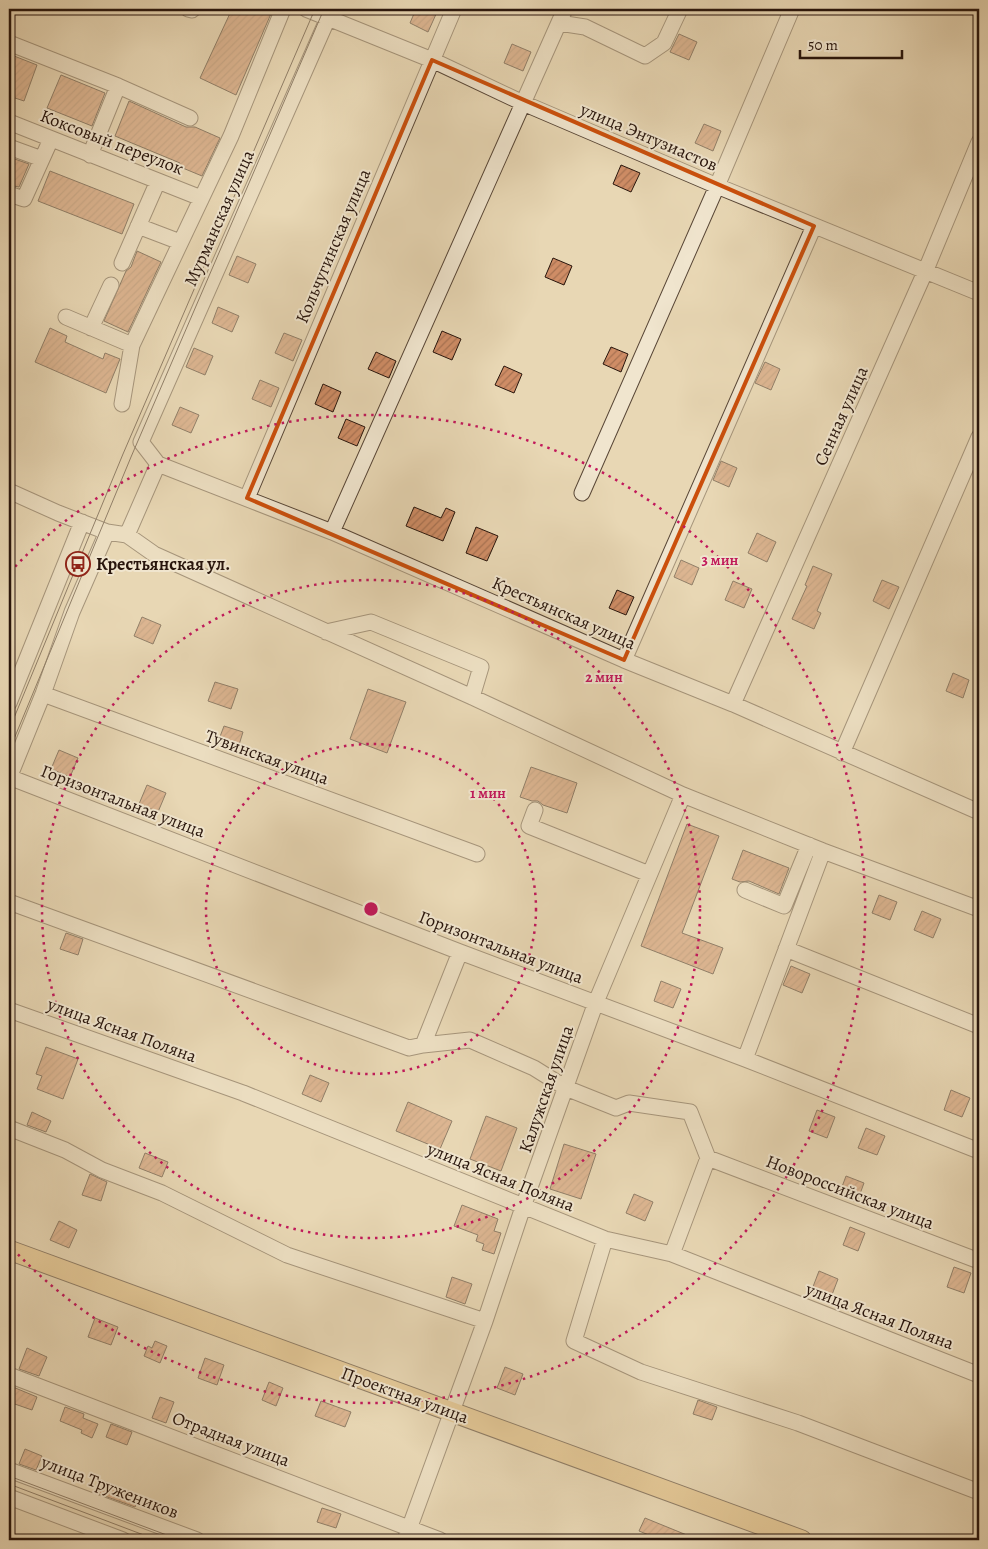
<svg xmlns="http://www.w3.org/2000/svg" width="988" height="1549" font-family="Alegreya,serif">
  <defs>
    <pattern id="building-hatch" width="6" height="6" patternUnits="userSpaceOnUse" patternTransform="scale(1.25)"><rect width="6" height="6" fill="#cf8d66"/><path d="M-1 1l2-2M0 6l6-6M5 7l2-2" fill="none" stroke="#a87252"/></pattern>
  </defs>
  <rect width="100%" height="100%" fill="#e8d7b4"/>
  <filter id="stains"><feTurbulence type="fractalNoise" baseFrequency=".004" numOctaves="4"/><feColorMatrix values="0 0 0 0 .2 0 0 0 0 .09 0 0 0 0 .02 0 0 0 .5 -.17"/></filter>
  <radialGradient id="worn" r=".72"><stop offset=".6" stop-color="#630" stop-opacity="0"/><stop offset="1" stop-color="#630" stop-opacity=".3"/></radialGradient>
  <!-- building -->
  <path fill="url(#building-hatch)" stroke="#28150c" d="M232,9H273L236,95L200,78Z
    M416,9H429L437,12L428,32L410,23Z
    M679,34L697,42L689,60L670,52Z
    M512,44L531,52L523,71L504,63Z
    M9,54L37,65L24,101L9,96Z
    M61,75L105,93L92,126L47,108Z
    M129,101L186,127H195L220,138L202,176L178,166L180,163L115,136Z
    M704,124L721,131L713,151L695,143Z
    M9,157L29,164L19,187L9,185Z
    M621,165L640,173L631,192L613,184Z
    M50,171L134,204L122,234L38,201Z
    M137,251L161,262L128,332L104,321L126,271L131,267Z
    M237,256L256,264L248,283L229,275Z
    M553,258L572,266L564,285L545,277Z
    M218,307L239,316L232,332L212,323Z
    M50,328L67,336L65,342L103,359L105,353L120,359L106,393L35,362Z
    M442,331L461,339L452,360L433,352Z
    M284,333L302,340L293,361L275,353Z
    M611,347L628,354L621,372L603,364Z
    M194,348L213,356L205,375L186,367Z
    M376,352L396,361L389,378L368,369Z
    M765,362L780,369L771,390L755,383Z
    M504,366L522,374L514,393L495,385Z
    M260,380L279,388L271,407L252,399Z
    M323,384L341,392L333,412L315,404Z
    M180,407L199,415L191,433L172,425Z
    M346,419L365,427L357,446L338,438Z
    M721,461L737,468L729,487L713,480Z
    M414,507L441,518L446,508L455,512L443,541L406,526Z
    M476,527L498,536L487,561L466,553Z
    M757,533L776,542L767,562L748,553Z
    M681,560L699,568L692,585L674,577Z
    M813,566L832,574L817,611L821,613L814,629L792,619L807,586L805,585Z
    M882,580L899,587L889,609L873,601Z
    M733,581L752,589L744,608L725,600Z
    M617,590L634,597L626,615L609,608Z
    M142,617L161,625L153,644L134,636Z
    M953,673L969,680L963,698L946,691Z
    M215,682L238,689L231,709L208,701Z
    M368,689L406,702L387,753L350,739Z
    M224,726L243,732L238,748L218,742Z
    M59,750L78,758L70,777L51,769Z
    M531,767L577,783L567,813L543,805L538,801H532L520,797Z
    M147,785L166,793L158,812L139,804Z
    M687,824L719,836L682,933L723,948L713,974L641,946Z
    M743,850L789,868L779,894L749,881L740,882L732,879Z
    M879,895L897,902L890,920L872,913Z
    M922,911L941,919L933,938L914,930Z
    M66,933L83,939L78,955L60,949Z
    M791,966L810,974L802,993L783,985Z
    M661,981L681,989L673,1008L654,1001Z
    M46,1047L78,1059L63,1099L37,1089L42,1076L36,1074Z
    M310,1075L329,1083L321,1102L302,1094Z
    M951,1090L970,1098L962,1117L944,1110Z
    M408,1102L452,1121L440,1149L396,1131Z
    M817,1110L835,1117L827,1138L809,1131Z
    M32,1112L51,1121L46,1132L27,1125Z
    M486,1116L517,1128L501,1171L470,1159Z
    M866,1128L885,1136L877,1155L858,1148Z
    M564,1144L596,1154L581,1199L550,1189Z
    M145,1153L168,1162L162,1177L139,1168Z
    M90,1174L107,1182L101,1201L82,1195Z
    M846,1176L864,1183L857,1202L839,1195Z
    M634,1194L653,1202L645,1221L626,1213Z
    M462,1205L498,1219L494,1231L501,1233L494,1254L482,1250L484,1244L476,1241L478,1235L454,1226Z
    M59,1221L77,1230L69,1248L50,1240Z
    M850,1227L865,1233L858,1251L843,1245Z
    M954,1267L971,1273L964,1293L947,1287Z
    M819,1271L838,1279L830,1300L811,1292Z
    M452,1277L472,1284L465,1304L446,1297Z
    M95,1318L118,1327L111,1345L88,1337Z
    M155,1341L167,1346L160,1363L144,1356L148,1346L152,1348Z
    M27,1348L47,1357L39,1376L19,1369Z
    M205,1358L224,1365L217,1385L198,1378Z
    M505,1367L523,1374L515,1395L497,1388Z
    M269,1382L283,1388L276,1406L262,1400Z
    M13,1387L37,1397L32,1410L9,1402Z
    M160,1397L174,1402L166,1423L152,1418Z
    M698,1400L717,1407L712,1420L693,1414Z
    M321,1401L351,1412L345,1427L315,1416Z
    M65,1407L84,1414L83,1418L98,1424L92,1438L81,1433L82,1430L60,1421Z
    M111,1424L132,1432L127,1445L106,1437Z
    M25,1449L42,1456L36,1470L19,1464Z
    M104,1481L140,1496L135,1507L99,1494Z
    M322,1508L341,1514L336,1528L317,1522Z
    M645,1518L699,1540H661L639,1531Z"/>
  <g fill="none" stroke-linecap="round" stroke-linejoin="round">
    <defs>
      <path id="minor" d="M188,9L192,10L193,9
        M306,9L432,60L523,103L717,186L979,293
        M332,9L141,442L158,464L332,532L624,660L733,704L979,812
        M559,23L585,27L645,56L664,43L680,9
        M9,43L118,86L190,118
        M9,122L201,198
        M9,147L42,159
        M90,155L118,86
        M9,194L24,199L51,139
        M138,226L180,242
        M122,263L158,181
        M66,317L132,345
        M91,328L111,285
        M122,404L132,345L231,136L283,9
        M9,491L58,513L107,532L127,535L154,554L472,697L683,795L823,851L979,909
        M582,493L717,186L792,9
        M247,498L454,9
        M332,532L565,9
        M127,535L158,464
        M326,632L371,622L481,667L472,697
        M624,660L814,226
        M43,694L477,854
        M9,703L82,522
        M733,704L925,272L979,142
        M842,753L979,437
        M9,777L460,952L745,1059L979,1151
        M9,778L43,694L72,612L107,532
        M535,810L529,826L649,874
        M745,890L784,906L809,845
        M9,902L409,1048L423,1045L460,952
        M786,949L979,1026
        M9,1010L243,1093L605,1239L672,1254L979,1375
        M423,1045L470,1040L534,1068L566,1088L616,1108L629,1103L690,1112L708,1158L672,1254
        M745,1059L823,851
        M9,1128L65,1150L102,1170L162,1193L287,1255L485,1321
        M708,1158L979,1261
        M605,1239L574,1341L641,1372L798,1423L979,1492
        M9,1375L440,1540
        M9,1470L197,1540
        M9,1497L123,1540
        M405,1540L485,1321L523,1207L596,1002L683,795"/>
      <path id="major" d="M9,1250L802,1540"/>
    </defs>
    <!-- minor casing -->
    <use href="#minor" stroke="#584636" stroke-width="17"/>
    <!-- major casing -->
    <use href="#major" stroke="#28150c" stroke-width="21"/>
    <!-- minor -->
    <use href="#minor" stroke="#f0e5ce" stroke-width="15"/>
    <!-- major -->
    <use href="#major" stroke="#e4bc7a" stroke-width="19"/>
    <!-- tram -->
    <path stroke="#28150c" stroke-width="1" d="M9,730L123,454L315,9
      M9,751L131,457L324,9
      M9,1476L180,1540
      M9,1484L157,1540"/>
  </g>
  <!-- marked area -->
  <path d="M0 0H988V1549H0ZM432,60L814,226L624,660L247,498Z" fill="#e8d7b4" fill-opacity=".55" fill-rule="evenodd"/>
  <path fill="none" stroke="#cb4f0c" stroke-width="4" stroke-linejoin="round" d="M432,60L814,226L624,660L247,498Z"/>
  <!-- distance rings -->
  <g fill="none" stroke="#c2185b" stroke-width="2.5" stroke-dasharray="2.5 5">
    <circle cx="371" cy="909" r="165"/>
    <circle cx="371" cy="909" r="329"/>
    <path d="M10 572A494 494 0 1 1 10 1246"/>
  </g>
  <!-- icons -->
  <defs>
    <symbol id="bus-ring" viewBox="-11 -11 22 22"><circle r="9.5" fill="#f0e5ce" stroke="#8f2418" stroke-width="1.5"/><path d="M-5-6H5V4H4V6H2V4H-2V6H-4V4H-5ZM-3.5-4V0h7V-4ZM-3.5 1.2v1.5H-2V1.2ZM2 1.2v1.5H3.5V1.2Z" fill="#8f2418"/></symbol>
  </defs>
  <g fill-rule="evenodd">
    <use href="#bus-ring" x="64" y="550" width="28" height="28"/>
  </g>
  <g text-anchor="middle" stroke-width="4" stroke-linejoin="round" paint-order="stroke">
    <!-- street labels -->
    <g font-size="18" fill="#28150c" stroke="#f0e5ce">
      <text transform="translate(649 137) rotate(23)" y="6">улица Энтузиастов</text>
      <text transform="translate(112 142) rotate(21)" y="6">Коксовый переулок</text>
      <text transform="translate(219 218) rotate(-66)" y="6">Мурманская улица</text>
      <text transform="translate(333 246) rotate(-67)" y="6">Кольчугинская улица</text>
      <text transform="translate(841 416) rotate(-66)" y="6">Сенная улица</text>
      <text transform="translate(564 613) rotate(24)" y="6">Крестьянская улица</text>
      <text transform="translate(267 757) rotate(20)" y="6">Тувинская улица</text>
      <text transform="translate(123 801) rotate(21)" y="6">Горизонтальная улица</text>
      <text transform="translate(501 947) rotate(21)" y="6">Горизонтальная улица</text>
      <text transform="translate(122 1030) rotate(20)" y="6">улица Ясная Поляна</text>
      <text transform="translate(546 1089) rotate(-71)" y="6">Калужская улица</text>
      <text transform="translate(501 1177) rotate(22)" y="6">улица Ясная Поляна</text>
      <text transform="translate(850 1192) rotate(21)" y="6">Новороссийская улица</text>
      <text transform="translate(880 1316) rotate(21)" y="6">улица Ясная Поляна</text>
      <text transform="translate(405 1395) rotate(20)" y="6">Проектная улица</text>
      <text transform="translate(231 1439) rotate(21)" y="6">Отрадная улица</text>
      <text transform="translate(110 1487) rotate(21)" y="6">улица Тружеников</text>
    </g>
    <!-- poi labels -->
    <g font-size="18" font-weight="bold" fill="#28150c" stroke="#f0e5ce" text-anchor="start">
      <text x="96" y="570">Крестьянская ул.</text>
    </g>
  </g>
  <circle cx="371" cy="909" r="8" fill="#c2185b" stroke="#f0e5ce" stroke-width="2.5"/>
  <g font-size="15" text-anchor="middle" font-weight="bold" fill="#c2185b" stroke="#f0e5ce" stroke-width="4" stroke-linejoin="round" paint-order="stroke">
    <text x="720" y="565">3 мин</text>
    <text x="604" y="682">2 мин</text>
    <text x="488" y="798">1 мин</text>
  </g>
  <!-- margin -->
  <rect width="988" height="1549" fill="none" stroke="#e8d7b4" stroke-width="30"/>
  <rect x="10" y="10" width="968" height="1529" fill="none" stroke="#28150c" stroke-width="2.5"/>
  <rect x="15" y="15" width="958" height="1519" fill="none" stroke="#28150c"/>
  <!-- scale -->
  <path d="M800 50v8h102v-8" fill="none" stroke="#28150c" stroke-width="2.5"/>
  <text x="808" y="50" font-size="15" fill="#28150c" stroke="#f0e5ce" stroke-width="4" paint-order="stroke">50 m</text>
  <rect width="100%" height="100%" filter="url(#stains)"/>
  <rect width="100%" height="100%" fill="url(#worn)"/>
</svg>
